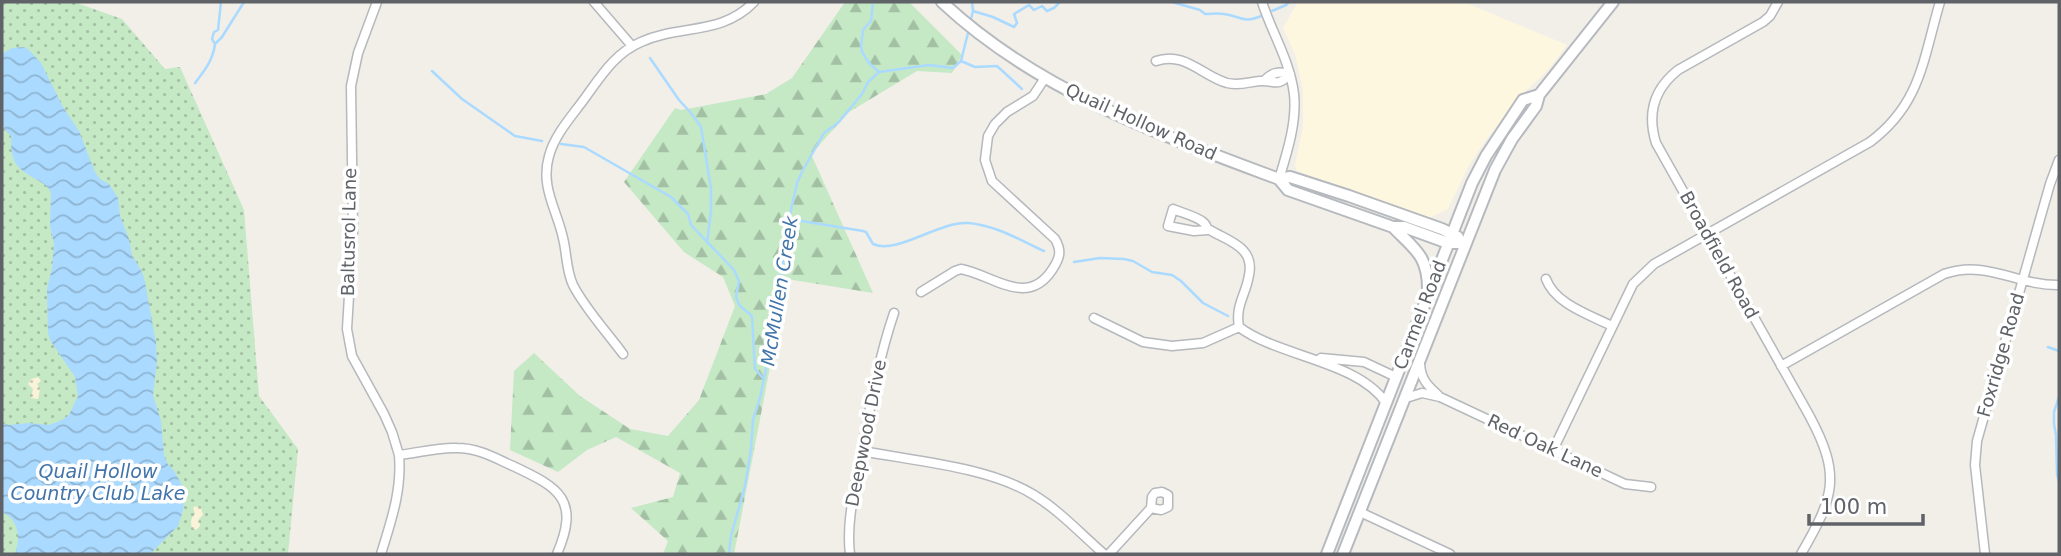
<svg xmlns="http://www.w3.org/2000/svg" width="2061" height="556" font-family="'DejaVu Sans',sans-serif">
  <defs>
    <pattern id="grass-dots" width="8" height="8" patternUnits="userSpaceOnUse" patternTransform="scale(1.75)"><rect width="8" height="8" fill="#c5e8c5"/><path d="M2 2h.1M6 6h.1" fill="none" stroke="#a3c0a4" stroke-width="1.8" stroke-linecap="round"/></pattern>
    <pattern id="forest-firs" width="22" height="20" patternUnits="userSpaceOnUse" patternTransform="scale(1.75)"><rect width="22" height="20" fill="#c5e8c5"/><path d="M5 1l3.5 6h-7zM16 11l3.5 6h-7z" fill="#a3c0a4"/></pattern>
    <pattern id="sand-dots" width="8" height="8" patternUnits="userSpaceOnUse" patternTransform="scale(1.75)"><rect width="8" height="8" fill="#fbf3d9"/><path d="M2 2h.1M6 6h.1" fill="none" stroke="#cec8b4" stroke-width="1.8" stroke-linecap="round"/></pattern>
    <pattern id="water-waves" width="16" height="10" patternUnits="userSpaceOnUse" patternTransform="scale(1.75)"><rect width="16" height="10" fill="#aadaff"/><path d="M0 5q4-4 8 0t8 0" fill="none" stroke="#8eb4d2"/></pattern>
  </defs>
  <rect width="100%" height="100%" fill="#f1efe8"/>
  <!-- commercial -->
  <path fill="#fef7e0" d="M1298,2H1464L1567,45L1548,70L1517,99L1485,141L1468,167L1448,209L1429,218L1297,171L1295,165L1303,127V90L1295,54L1283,28Z"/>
  <!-- grass -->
  <path fill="url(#grass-dots)" d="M2,2H74L122,19L165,69L180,67L244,210L259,396L298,449L288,554H2Z"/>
  <!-- forest -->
  <path fill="url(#forest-firs)" d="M845,2H909L962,55L952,73L917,71L849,112L811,154L873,293L787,279L734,554H663L668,541L631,508L673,497L680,473L616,437L587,450L558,472L510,450L514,371L534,353L580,396L630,429L668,436L699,400L735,306L723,277L684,252L624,182L675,108L681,110L766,94L792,78Z"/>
  <!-- sand -->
  <path fill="url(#sand-dots)" d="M38,377L41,381L37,384L40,389L38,399L31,398L33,389L28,384L31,379Z
    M195,506L201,508L203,515L199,519L200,526L196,530L192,528C190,523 191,517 195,514L193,508Z"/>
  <!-- water -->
  <path fill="url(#water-waves)" d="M24,47L29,50L41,63L63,107L79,131L95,172L100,179L109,184L118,198L120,216L129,239L132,255L142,272L145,282L156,343L157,361L153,395L161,421L164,455L167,463L174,471L185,490L183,510L178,526L150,554H15C21,538 19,520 2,512V423L9,425L29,423L49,425L62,420L69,415L78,396L75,377L50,340L48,332L47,289L52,268L54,244L50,226L51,193C48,186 45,185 39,181C15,167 11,164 11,136L5,130L2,123V54L12,48Z"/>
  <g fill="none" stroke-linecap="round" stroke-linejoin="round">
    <!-- stream -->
    <path stroke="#aadaff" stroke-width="2.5" d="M873,2L871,21L863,30L861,46L862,52L869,63L879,72
      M1172,2L1200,10L1205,14C1211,14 1219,13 1224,14C1241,16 1243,24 1261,16
      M973,11L993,17L1014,27L1017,23L1014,14L1029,5L1034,10L1042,6L1047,11L1054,8L1060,2
      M1272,11L1286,5L1289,2
      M970,23L973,11L972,2
      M215,44L222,37L244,2
      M650,58L679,100L691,113L701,127L711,189V211L707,243
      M961,61L975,67L997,66L1022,89
      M432,71L462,99L515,136L542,141
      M195,83C205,70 213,60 215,44L212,39L214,32L218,30L221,2
      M561,144L584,147L671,197L688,214L691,225L734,270L739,281L736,297L739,305L752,316L755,369L764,379
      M789,219L863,231L866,232L873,244C897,255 939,221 968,223C995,225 1020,240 1044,251
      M1074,262L1100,258L1124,259L1133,261L1152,272L1172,275L1181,281L1203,303L1228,316
      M2048,347L2059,351
      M2059,397L2054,412V424L2056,435L2057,474L2059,482
      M729,554L731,536L745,486L751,449L753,420L760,398L773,335L776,286L783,268L785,238L797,183L803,170L824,133L838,123L862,94L868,82L879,72L929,65L953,68L961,61L969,29"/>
    <defs>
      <path id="street" d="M377,2L358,53L351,86L353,230L347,329L352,356L384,414L392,432L399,455
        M594,2L632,46
        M1262,2C1272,33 1290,61 1294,94C1297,122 1287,153 1279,179
        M1778,2L1770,16L1763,22L1678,70C1654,89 1647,114 1656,143L1809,415C1842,476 1834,497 1801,554
        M1156,61C1185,51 1202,76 1227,83C1239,86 1249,82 1260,81C1275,80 1277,88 1290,74C1279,71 1272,72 1264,81
        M1208,230L1194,231L1168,226L1173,209C1182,213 1196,216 1203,222C1211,229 1201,225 1210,230C1228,241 1255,247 1249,275C1246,295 1235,305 1239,327
        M1546,279C1555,304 1590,315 1612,326
        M921,292L955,271L961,269C993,275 1027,308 1052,270C1060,258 1062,251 1055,239L992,181L985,160L988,136L995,124L1007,112L1033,96L1045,78
        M1094,318L1143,342L1172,346L1203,343L1239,327
        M1239,327C1279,357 1358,361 1386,403
        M623,354C607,332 586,310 573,285C566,270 567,254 563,238C557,210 540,187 549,156C555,134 572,116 585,98C601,76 615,53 641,42C680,24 721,36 754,2
        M1321,358L1364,362L1396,377
        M1420,364C1421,379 1427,385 1438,395
        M1781,366L1944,274C1987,259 2017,286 2059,285
        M1406,398L1422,393L1440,397L1625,484L1651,487
        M1553,450L1633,284L1654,264L1870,142C1921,104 1923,59 1940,2
        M862,451C915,461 989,467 1034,495C1060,511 1081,534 1104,554
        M1360,512L1450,554
        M381,554C391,521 402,491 399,455C418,453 438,447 457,448C478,448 495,458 513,466C560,488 580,500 557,554
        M850,554C846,522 855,489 861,457C870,408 878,360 894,313
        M1109,554L1151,508L1152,497L1155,493L1162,492L1168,495V507L1161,510L1151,508
        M1985,554L1975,465L1977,441L2050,184L2059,160"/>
      <path id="secondary" d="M942,2C1037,91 1159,134 1279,179L1288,190L1393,227H1404L1448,243H1466
        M1279,179L1290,177L1349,196L1442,229L1458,237
        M1393,227C1414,249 1428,255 1428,289
        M1327,554L1472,183L1486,156L1523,100L1539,95
        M1343,554L1495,170L1512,139L1536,106L1539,95L1613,2"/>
    </defs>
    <!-- street casing -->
    <use href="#street" stroke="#b5b8bc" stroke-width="11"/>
    <!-- secondary casing -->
    <use href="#secondary" stroke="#b6babf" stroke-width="14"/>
    <!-- street -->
    <use href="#street" stroke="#fff" stroke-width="8"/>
    <!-- secondary -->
    <use href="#secondary" stroke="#fff" stroke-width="10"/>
  </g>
  <g text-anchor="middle" stroke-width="7" stroke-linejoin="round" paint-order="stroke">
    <!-- street labels -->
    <g font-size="18" fill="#5f6368" stroke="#fff">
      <text transform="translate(1141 122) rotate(24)" y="6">Quail Hollow Road</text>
      <text transform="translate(349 232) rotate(-89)" y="6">Baltusrol Lane</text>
      <text transform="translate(1719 255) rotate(61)" y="6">Broadfield Road</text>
      <text transform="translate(1420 315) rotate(-69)" y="6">Carmel Road</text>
      <text transform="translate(2001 355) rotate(-74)" y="6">Foxridge Road</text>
      <text transform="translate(866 433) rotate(-79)" y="6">Deepwood Drive</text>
      <text transform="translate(1545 446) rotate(25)" y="6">Red Oak Lane</text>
    </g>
    <!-- water labels -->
    <g font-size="19" font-style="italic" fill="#4174aa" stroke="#fff">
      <text transform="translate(779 291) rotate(-81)" y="7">McMullen Creek</text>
      <text x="98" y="478">Quail Hollow<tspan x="98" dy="22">Country Club Lake</tspan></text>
    </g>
  </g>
  <!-- border -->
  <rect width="2061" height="556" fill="none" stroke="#5f6368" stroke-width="7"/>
  <!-- scale -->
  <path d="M1809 514v10h114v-10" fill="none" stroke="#5f6368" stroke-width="3.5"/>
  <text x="1820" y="514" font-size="21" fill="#5f6368" stroke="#ffffff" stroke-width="5" paint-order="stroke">100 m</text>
</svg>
